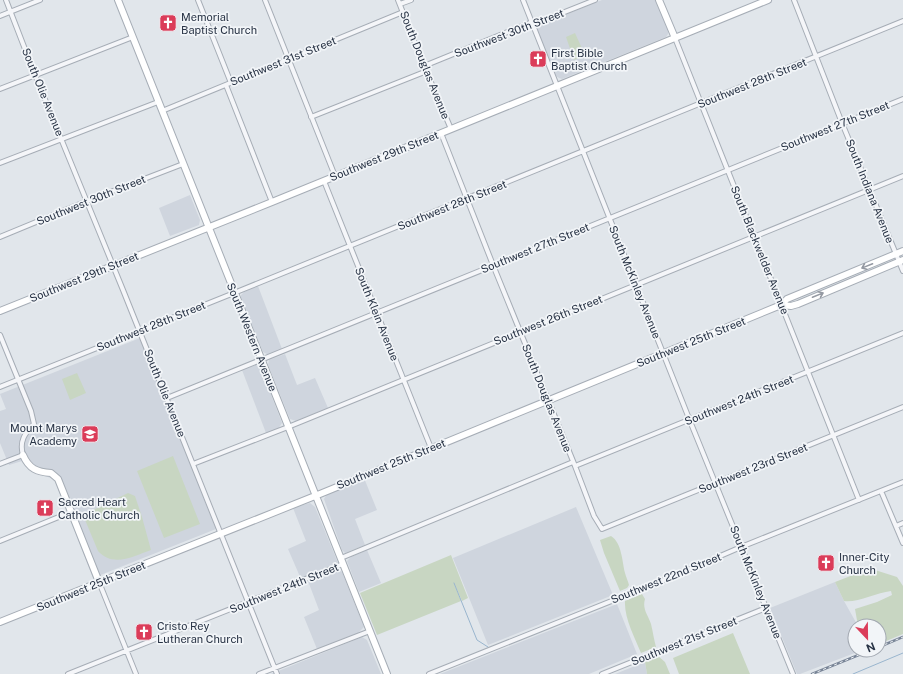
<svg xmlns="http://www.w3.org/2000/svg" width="903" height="674" font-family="'Public Sans',sans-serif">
  <rect width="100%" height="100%" fill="#e1e6eb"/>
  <!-- built -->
  <path fill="#cfd5de" d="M602,0H656L669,30L668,34L666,37L562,79L559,78L556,76L537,29L539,25Z
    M190,195L200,220L199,225L170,236L159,208Z
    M258,286L282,349L269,355L263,352L241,298V295L244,292Z
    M140,338L216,529L93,578L54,479L35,473L22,461L9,465L0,443V411L6,409L0,394Z
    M285,354L297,385L315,378L328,408L296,421L290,419L268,365L269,360Z
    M256,365L261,369L282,423L278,429L266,433L242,370Z
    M364,478L377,510L355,519L365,545L345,553L342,550L324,499L327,494Z
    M310,503L315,507L338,563L301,579L288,549L306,541L293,508Z
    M576,507L613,595L488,645L453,558Z
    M367,550L381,583L359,592L347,561L351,557Z
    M337,569L342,572L364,627L358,633L317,649L304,617L319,610L308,581Z
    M835,582L844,601L858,626H855V650H861L860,651L800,674H797L770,608Z
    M617,604L637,654L589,674H440Z
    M362,637L367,640L381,674H271Z
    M645,662L647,674H615Z"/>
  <!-- green -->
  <path fill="#c8d6c2" d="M575,33L585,55L574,60L566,37Z
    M77,373L86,393L70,400L62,379Z
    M173,456L200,524L164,538L137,471Z
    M128,493L135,496L142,517L151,550C134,556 113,568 98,551L83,515Z
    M611,536C622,543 622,561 625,573C626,577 628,581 629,585L627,588L620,591L604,553L600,540Z
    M451,555L468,598L462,601L454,583L461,601L377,635L360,593Z
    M866,570H875L897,577L903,586V634L879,644V626H858L855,609L877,602L892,595L891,591C876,593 857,603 844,601L835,582Z
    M642,594L645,599C642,609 648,615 651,624C653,632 654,640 656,647L641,653C635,638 624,618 625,601Z
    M733,633L750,674H679L673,658Z
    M658,656L665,662L670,674H647L645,662Z"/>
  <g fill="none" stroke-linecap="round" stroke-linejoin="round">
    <!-- stream -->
    <path stroke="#99b5ce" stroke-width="1" d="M454,583L477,640L488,647
      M853,674L903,653"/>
    <defs>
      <path id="street" d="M6,0L35,75L123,290L277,674
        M198,0L231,83
        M265,0L335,176
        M398,0L424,66L451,129
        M523,0L690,421L793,674
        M794,0L842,123L903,271
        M400,4L411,0
        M0,16L40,0
        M675,38L859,500
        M424,66L532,22L537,23L595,0
        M226,85L272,202
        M0,89L133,37
        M162,111L403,12
        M311,117L427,71
        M441,133L493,265L575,466L594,516L602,529L903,407
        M0,163L158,102
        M324,181L431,448
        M0,237L87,201L183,164
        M0,335L31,411L34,424C25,433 19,441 23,455L0,464
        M0,387L234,293L903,21
        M167,398L903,99
        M193,464L288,427L903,176
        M575,466L903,333
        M881,491L903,543
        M896,526L903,523
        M0,541L71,512
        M341,558L573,462
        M99,582L136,674
        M68,674L343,564
        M259,674L370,631
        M429,674L674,576L741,547L903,482
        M602,674L766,608"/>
      <path id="secondary" d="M118,0L387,674
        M659,0L675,38
        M781,305L787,299L903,251
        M0,311L272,202L768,0
        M23,455C29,469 37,472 51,473L58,479L99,582
        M0,622L315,496L781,305L791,306L798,304L903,260"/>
    </defs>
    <!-- street casing -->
    <use href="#street" stroke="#a6adb6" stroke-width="6"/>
    <!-- secondary casing -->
    <use href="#secondary" stroke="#a6adb6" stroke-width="8"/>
    <!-- street -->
    <use href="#street" stroke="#f5f6f9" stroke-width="4"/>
    <!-- secondary -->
    <use href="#secondary" stroke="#fff" stroke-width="6"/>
    <defs>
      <path id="rail" d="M879,647L903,637
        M812,674L871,650"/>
    </defs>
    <!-- rail casing -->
    <use href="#rail" stroke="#798597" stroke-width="2.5"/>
    <!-- rail -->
    <use href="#rail" stroke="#f2f5f8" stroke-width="1" stroke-dasharray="3" stroke-linecap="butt"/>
  </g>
  <!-- one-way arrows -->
  <defs><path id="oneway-shaft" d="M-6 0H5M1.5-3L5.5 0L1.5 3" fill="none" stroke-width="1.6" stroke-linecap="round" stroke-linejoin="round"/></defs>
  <g stroke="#9499a2">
    <use href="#oneway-shaft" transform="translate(867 266) rotate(158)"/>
    <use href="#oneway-shaft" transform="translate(818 295) rotate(-22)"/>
  </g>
  <!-- icons -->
  <defs>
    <symbol id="church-square" viewBox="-11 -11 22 22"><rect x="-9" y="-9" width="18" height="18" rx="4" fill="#db3c59" stroke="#f2f5f8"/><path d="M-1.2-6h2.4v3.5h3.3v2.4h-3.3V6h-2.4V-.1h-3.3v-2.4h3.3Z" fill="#fff"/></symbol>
    <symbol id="school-square" viewBox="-11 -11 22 22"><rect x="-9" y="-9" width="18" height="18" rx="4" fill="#db3c59" stroke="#f2f5f8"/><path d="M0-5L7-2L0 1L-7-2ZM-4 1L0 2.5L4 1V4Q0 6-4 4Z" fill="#fff"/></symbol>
  </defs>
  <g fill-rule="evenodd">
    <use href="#church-square" x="158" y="13" width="20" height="20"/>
    <use href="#church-square" x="528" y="49" width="20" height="20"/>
    <use href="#school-square" x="80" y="424" width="20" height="20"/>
    <use href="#church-square" x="35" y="498" width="20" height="20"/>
    <use href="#church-square" x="816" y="553" width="20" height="20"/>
    <use href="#church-square" x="134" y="622" width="20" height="20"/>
  </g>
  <g text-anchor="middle" stroke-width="3.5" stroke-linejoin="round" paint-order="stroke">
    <!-- poi labels -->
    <g font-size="11" fill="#283345" stroke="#f2f5f8" text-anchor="start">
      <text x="181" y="21">Memorial<tspan x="181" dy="13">Baptist Church</tspan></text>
      <text x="551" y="57">First Bible<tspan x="551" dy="13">Baptist Church</tspan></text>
      <text x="77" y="432" text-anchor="end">Mount Marys<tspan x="77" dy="13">Academy</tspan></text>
      <text x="58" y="506">Sacred Heart<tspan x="58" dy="13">Catholic Church</tspan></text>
      <text x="839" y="561">Inner-City<tspan x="839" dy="13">Church</tspan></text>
      <text x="157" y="630">Cristo Rey<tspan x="157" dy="13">Lutheran Church</tspan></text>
    </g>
    <!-- street labels -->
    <g font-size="11" fill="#283345" stroke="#f2f5f8">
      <text transform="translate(509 33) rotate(-21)" y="4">Southwest 30th Street</text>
      <text transform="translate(283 61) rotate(-22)" y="4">Southwest 31st Street</text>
      <text transform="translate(425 65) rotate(68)" y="4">South Douglas Avenue</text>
      <text transform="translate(752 83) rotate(-22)" y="4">Southwest 28th Street</text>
      <text transform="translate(43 92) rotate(68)" y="4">South Olie Avenue</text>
      <text transform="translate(835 126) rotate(-22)" y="4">Southwest 27th Street</text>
      <text transform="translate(384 156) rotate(-22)" y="4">Southwest 29th Street</text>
      <text transform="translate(870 191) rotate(68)" y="4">South Indiana Avenue</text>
      <text transform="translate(91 200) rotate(-22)" y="4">Southwest 30th Street</text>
      <text transform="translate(452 205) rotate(-22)" y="4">Southwest 28th Street</text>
      <text transform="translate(535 248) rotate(-22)" y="4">Southwest 27th Street</text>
      <text transform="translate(760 250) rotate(68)" y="4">South Blackwelder Avenue</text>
      <text transform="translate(84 277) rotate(-22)" y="4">Southwest 29th Street</text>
      <text transform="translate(635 282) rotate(68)" y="4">South McKinley Avenue</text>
      <text transform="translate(377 314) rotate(68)" y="4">South Klein Avenue</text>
      <text transform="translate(548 320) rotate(-22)" y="4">Southwest 26th Street</text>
      <text transform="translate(151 326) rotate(-22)" y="4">Southwest 28th Street</text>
      <text transform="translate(252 337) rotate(68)" y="4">South Western Avenue</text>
      <text transform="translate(691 342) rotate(-22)" y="4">Southwest 25th Street</text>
      <text transform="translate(165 393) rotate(68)" y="4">South Olie Avenue</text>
      <text transform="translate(547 398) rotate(68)" y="4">South Douglas Avenue</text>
      <text transform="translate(739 400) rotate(-22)" y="4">Southwest 24th Street</text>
      <text transform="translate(391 464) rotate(-22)" y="4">Southwest 25th Street</text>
      <text transform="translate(753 468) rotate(-22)" y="4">Southwest 23rd Street</text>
      <text transform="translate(666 578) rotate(-22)" y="4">Southwest 22nd Street</text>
      <text transform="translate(756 582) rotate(68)" y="4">South McKinley Avenue</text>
      <text transform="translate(91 586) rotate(-22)" y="4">Southwest 25th Street</text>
      <text transform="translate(284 588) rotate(-22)" y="4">Southwest 24th Street</text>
      <text transform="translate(684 641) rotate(-22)" y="4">Southwest 21st Street</text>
    </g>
  </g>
  <!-- north arrow -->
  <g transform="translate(867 638) rotate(158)"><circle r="19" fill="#f2f5f8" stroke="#a1a7b0"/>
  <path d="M0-3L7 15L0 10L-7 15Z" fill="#db3c59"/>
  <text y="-6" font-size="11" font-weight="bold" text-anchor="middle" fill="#283345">N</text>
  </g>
</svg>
